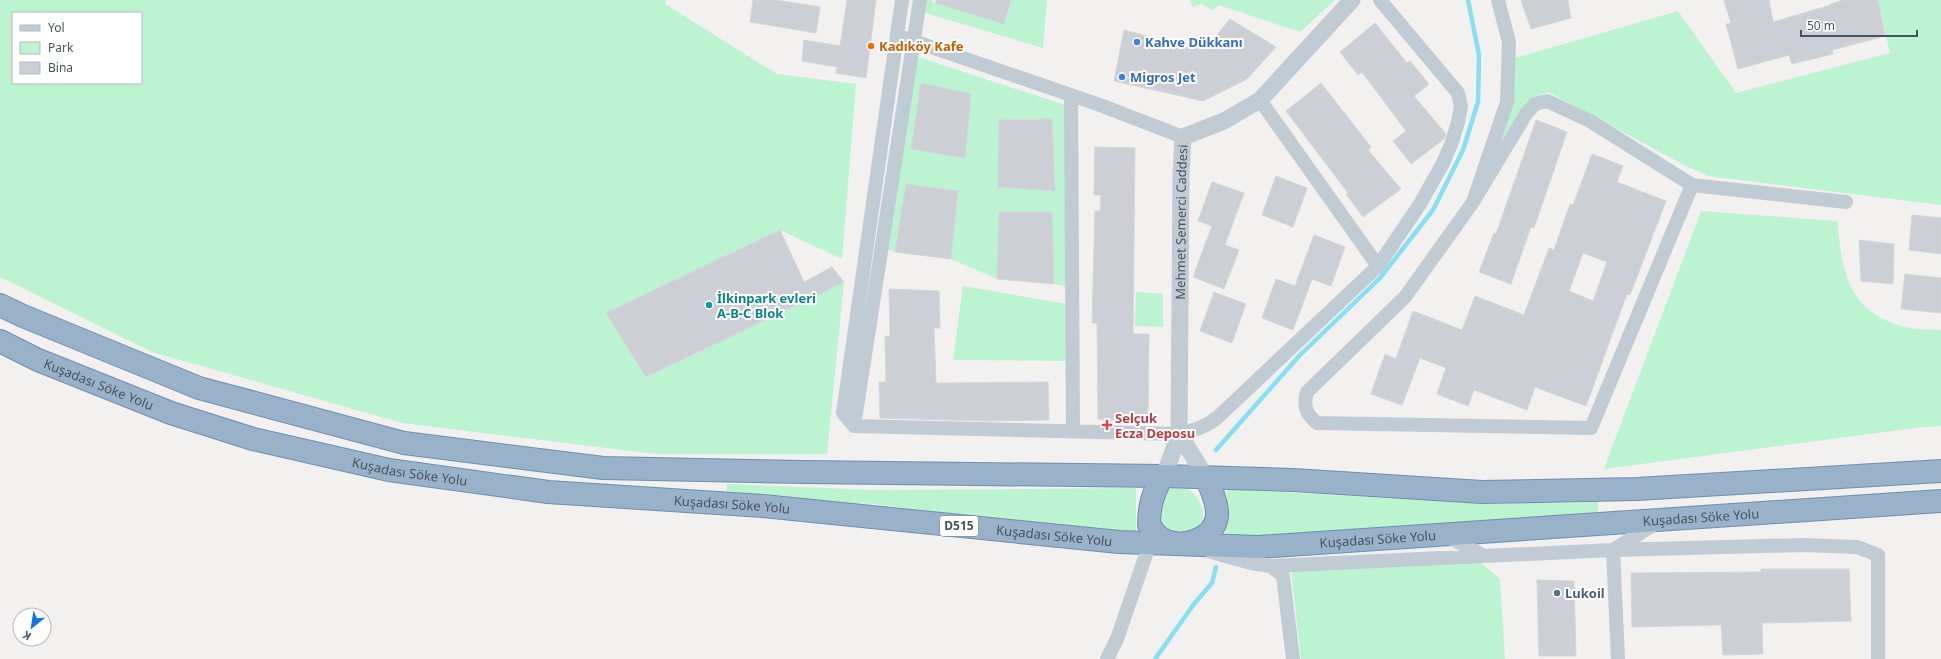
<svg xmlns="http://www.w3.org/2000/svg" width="1941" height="659" font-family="'Noto Sans',sans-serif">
  <rect width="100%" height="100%" fill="#f3f0f0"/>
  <!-- green -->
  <path fill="#bcf3d0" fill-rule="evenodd" d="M0,0H666L665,4L777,74L856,84L842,259L780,230L606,314L647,377L844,282L827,454H656L402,423L152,352L0,277ZM13,13H141V83H13Z
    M924,0H933L932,2L1004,24L1011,0H1047L1043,48L922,12Z
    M1190,0H1335L1300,32L1219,5L1213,10L1201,4L1193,7Z
    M1878,0H1941V205L1708,176L1688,167L1548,92L1531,98L1496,149L1512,59L1678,11L1736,93L1890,53Z
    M915,56L1071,107L1072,288L1054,284L1051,212H999L997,279L951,259L958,191L906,184L895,252L886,249ZM921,83L971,94L965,157L911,149ZM1052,119L1055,191L998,187L999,120Z
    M1701,211L1837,221C1843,272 1846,309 1901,326C1913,330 1928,329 1941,330V426L1923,427L1604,469Z
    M963,286L1072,305V361L953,360Z
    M1136,292L1163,294V327L1135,326Z
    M727,484L874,490L1136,488V536L873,504L727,495Z
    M1185,487C1198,494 1211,514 1197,528C1192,532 1186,534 1180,533C1163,531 1156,525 1159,507C1160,500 1162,495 1167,491C1172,487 1179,487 1185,487Z
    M1227,489L1489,504L1598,502V512L1259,538L1225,535Z
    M1479,561L1500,579L1505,659H1301L1291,570Z"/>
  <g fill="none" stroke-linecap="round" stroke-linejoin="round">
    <!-- stream -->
    <path stroke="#86dff3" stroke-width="4.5" d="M1216,450L1299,356L1380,278L1433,210L1463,150L1478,102L1479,55L1468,0
      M1155,659L1194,604L1212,583L1216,567"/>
  </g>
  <!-- building -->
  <path fill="#cccfd5" stroke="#d3d6dc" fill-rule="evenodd" d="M753,0H776L820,7L816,33L750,22Z
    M847,0H876L866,78L836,73L837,67L802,61L804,40L840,46Z
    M936,0H1011L1004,24L936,3Z
    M1521,0H1568L1571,18L1531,29Z
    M1724,0H1769L1773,22L1831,5V4L1843,0H1878L1885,36L1832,50L1833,54L1792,64L1789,55L1738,69L1726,24L1731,23Z
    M1230,19L1276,47L1247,79L1203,101L1114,81L1124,30L1195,49L1210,43Z
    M1375,23L1407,63L1410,61L1429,84L1414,96L1446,134L1444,139L1411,164L1393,141L1406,131L1362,72L1358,75L1340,52Z
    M921,83L971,94L965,158L911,149Z
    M1321,83L1371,147L1368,150L1401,189L1363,217L1346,194L1348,193L1286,111Z
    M1052,119L1055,191L998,187L999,120Z
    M1536,120L1567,132L1534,228L1531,227L1511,284L1479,272L1494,233L1496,234Z
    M1095,147L1135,148L1133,334H1149L1148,423L1098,419L1097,323H1092L1095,211H1100L1101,195H1094Z
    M1592,154L1623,166L1617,182L1666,201L1630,295L1627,294L1586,406L1535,387L1527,410L1474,390L1468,406L1437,394L1446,368L1420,358L1402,405L1371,394L1385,354L1396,359L1413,311L1462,330L1475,296L1524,315L1549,248L1554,250L1570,204L1573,205ZM1583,253L1607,262L1593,301L1569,291Z
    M1276,176L1307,188L1293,227L1262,215Z
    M1212,182L1244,193L1225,245L1239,250L1224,289L1193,277L1212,226L1198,221Z
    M906,184L958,191L951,259L895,252Z
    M999,212H1052L1054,284L997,279Z
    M1912,215L1941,218V254L1909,250Z
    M780,230L804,282L832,267L844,282L646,377L606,313Z
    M1314,235L1345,247L1331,286L1312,279L1293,330L1262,318L1276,279L1295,286Z
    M1859,240L1894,244L1893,284L1861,281Z
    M1905,274L1941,278V313L1901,309Z
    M889,289L939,291L940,328H934L936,383L1048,382L1049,420L987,421L880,418L879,382H886L885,336L890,337Z
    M1214,292L1246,304L1232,343L1200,331Z
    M1761,569H1849L1851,621L1762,623L1763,654L1723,655L1721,625L1632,627L1631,573L1761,572Z
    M1537,580L1574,581L1576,656H1539Z"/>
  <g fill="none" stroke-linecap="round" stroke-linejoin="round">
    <defs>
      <g id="trunk">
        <path d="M0,305L23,316L199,388L404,443L603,468L804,472L1163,476L1293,480L1482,492L1637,489L1941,471"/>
        <path id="s2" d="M0,341L38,360L171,413L253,439L389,470L548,492L763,506L1119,542L1258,547L1941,501"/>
        <path d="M1163,476C1153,492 1149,506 1149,525C1152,529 1155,534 1159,537C1178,551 1214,541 1217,516C1218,504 1211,488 1206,477"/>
      </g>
    </defs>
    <!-- trunk casing -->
    <use href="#trunk" stroke="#6f8fae" stroke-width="24"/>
    <!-- minor -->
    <path stroke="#c0cbd3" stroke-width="14" d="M905,38L1100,105L1183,137
      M1071,95L1073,432
      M1260,100L1378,266
      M1692,185L1846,202
      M1473,202L1526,114L1535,104L1547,101L1590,121L1692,185L1591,428L1317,423C1306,414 1303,406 1307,392L1405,297L1473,202L1507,102L1509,42L1498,0
      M854,426L1179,434C1194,430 1206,427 1218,417L1378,266L1420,204L1443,163L1452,142L1458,122L1461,106L1458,93L1380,0
      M854,426L843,413L902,0
      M854,426L920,0
      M1445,535L1484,556
      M1211,552L1251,563L1271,566L1283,576L1293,659
      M1271,566L1613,550L1658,522
      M1107,659L1117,639L1150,543
      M1618,659L1613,550L1803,545L1857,547L1878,555V659"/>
    <!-- tertiary -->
    <g stroke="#c0cbd3" stroke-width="17">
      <path d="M1179,434L1206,477"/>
      <path id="s1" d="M1163,476L1168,465L1179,434L1181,175L1183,137L1224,121L1260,100L1352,0"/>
    </g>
    <!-- trunk -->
    <use href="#trunk" stroke="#99b2ca" stroke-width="22"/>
  </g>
  <!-- markers -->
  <g fill="#3f7fe0" stroke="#fff" stroke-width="1.5">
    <circle cx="1137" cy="42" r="4"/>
    <circle cx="1122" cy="77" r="4"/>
  </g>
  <circle fill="#e8710a" stroke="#fff" stroke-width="1.5" cx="871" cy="46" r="4"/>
  <circle fill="#0f9aa8" stroke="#fff" stroke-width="1.5" cx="709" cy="305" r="4"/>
  <path fill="#e0444e" stroke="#fff" stroke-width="1.5" d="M1105 419h4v4h4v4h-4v4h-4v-4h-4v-4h4z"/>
  <circle fill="#5c6f8a" stroke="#fff" stroke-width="1.5" cx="1557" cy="593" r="4"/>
  <g text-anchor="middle" stroke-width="4" stroke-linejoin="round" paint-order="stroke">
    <!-- shield labels -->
    <rect fill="#fff" stroke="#7e878f" stroke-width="1" x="940" y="516" width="38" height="20" rx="3"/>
    <g font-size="12" font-weight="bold" fill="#46545f">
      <text x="959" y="530">D515</text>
    </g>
    <!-- shop labels -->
    <g font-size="13" font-weight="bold" fill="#366cbe" stroke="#fff" text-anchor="start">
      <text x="1145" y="47">Kahve Dükkanı</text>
      <text x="1130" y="82">Migros Jet</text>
    </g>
    <!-- food labels -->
    <g font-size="13" font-weight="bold" fill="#c56008" stroke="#fff" text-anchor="start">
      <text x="879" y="51">Kadıköy Kafe</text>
    </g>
    <!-- street labels -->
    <g font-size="13" fill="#46545f" stroke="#fff">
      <text dy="5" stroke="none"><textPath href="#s1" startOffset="257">Mehmet Semerci Caddesi</textPath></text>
      <text dy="5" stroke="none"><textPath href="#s2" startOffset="108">Kuşadası Söke Yolu</textPath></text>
      <text dy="5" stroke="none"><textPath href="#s2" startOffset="432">Kuşadası Söke Yolu</textPath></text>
      <text dy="5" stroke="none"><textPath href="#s2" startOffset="756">Kuşadası Söke Yolu</textPath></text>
      <text dy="5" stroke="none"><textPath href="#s2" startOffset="1728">Kuşadası Söke Yolu</textPath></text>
      <text dy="5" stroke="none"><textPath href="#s2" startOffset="1080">Kuşadası Söke Yolu</textPath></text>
      <text dy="5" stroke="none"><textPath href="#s2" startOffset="1404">Kuşadası Söke Yolu</textPath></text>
    </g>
    <!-- culture labels -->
    <g font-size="13" font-weight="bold" fill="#0d838f" stroke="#fff" text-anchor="start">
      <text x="717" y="303">İlkinpark evleri<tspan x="717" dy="15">A-B-C Blok</tspan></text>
    </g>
    <!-- health labels -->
    <g font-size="13" font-weight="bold" fill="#be3a42" stroke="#fff" text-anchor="start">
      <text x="1115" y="423">Selçuk<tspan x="1115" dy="15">Ecza Deposu</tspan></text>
    </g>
    <!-- service labels -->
    <g font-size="13" font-weight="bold" fill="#4e5e75" stroke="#fff" text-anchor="start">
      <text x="1565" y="598">Lukoil</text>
    </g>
  </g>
  <!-- legend -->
  <rect x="12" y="12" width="130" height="72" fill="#ffffff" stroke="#b5bbbf"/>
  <rect x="20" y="25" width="20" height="6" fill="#c0cbd3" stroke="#b5bbbf"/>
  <text x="48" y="32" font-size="12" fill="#46545f">Yol</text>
  <rect x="20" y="42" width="20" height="12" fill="#bcf3d0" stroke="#b5bbbf"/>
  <text x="48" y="52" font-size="12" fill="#46545f">Park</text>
  <rect x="20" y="62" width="20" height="12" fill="#cccfd5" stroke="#b5bbbf"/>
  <text x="48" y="72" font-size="12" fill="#46545f">Bina</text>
  <!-- north arrow -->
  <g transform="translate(32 627) rotate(210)"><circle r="19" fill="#ffffff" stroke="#b5bbbf"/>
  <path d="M0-3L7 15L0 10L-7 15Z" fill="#0c76f0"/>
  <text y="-6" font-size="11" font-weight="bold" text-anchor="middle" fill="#46545f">K</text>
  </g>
  <!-- scale -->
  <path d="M1801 30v6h116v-6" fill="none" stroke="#46545f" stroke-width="2"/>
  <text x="1807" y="30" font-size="12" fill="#46545f" stroke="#ffffff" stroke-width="3" paint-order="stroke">50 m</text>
</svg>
